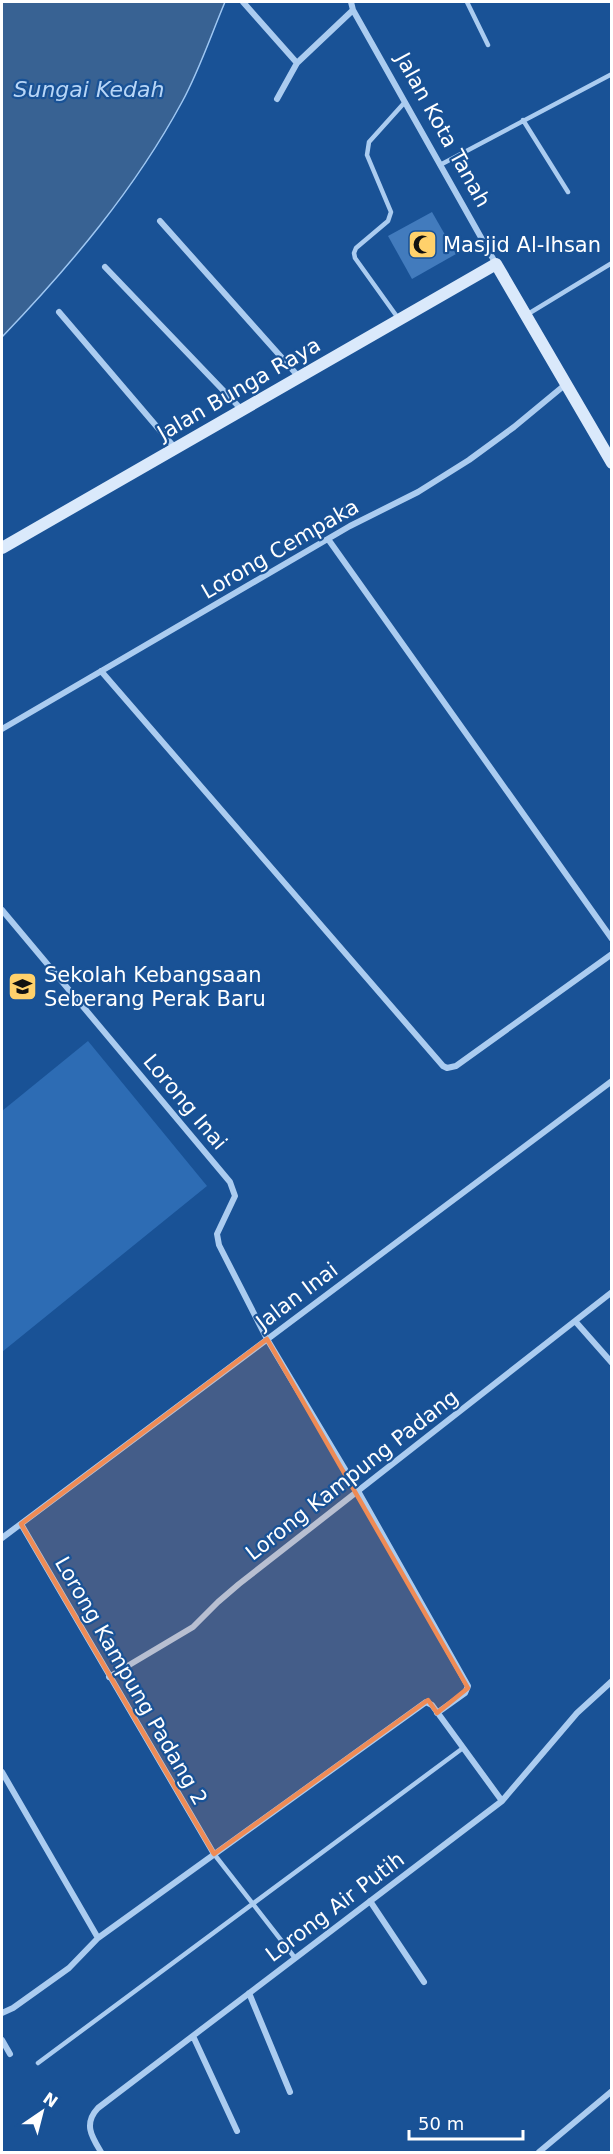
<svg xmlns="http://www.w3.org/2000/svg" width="613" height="2154" font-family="'DejaVu Sans',sans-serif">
  <rect width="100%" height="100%" fill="#195296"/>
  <!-- green -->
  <path fill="#2d6cb4" d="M88,1041L207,1186L2,1352V1111Z"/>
  <!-- water -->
  <path fill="#386293" stroke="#9ec7f3" stroke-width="1.5" d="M2,2H225C211,35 199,71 182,102C135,189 70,266 2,337Z"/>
  <!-- building -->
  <path fill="#427bbd" d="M432,212L456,254L412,279L388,236Z"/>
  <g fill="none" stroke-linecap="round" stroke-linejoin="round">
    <!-- lane -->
    <path stroke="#abccf0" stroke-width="4.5" d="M467,2L488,45
      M523,120L568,192
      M440,165L612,74
      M528,314L612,263
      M398,318L355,258L354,253L356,248L388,221L391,212L367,155L369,142L405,102
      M214,1854L295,1958
      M38,2063L463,1748"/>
    <!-- street -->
    <path stroke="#abccf0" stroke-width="6" d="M243,2L297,63
      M351,2L353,10L496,264
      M277,99L297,63L353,10
      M160,221L299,377
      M105,267L242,410
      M59,312L175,448
      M328,539L612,939
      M101,671L443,1066L447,1068L456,1066L612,954
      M2,729L350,526L418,492L469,460L514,427L566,384
      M2,910L230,1182L235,1196L217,1234L219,1245L267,1339L358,1491L468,1686L465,1693L437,1713
      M575,1321L612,1363
      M21,1524L214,1854
      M2,1538L612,1081
      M109,1677L193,1627L218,1602L239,1584L612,1292
      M2,1772L98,1938
      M370,1901L424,1982
      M249,1993L290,2092
      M2,2013L13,2008L69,1968L98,1938L426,1702L432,1705L502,1801
      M193,2036L237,2131
      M2,2040L10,2054
      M101,2152C92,2137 83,2124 98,2108L502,1801L577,1713L612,1681
      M539,2152L612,2091"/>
    <!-- secondary -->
    <path stroke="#dae9fb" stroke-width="12" d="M2,548L496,264L612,463"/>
  </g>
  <!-- marked area -->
  <path fill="#ef8b55" fill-opacity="0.2" stroke="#ef8b55" stroke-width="4.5" stroke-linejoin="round" d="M267,1339L468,1688L437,1713L428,1700L214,1854L21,1524Z"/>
  <!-- icons -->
  <defs>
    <symbol id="mosque-square" viewBox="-11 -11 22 22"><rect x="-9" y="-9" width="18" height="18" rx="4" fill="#ffd16b" stroke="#195296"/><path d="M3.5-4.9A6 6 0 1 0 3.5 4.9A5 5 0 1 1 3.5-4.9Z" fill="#111"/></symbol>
    <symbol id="school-square" viewBox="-11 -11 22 22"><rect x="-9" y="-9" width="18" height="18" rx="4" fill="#ffd16b" stroke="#195296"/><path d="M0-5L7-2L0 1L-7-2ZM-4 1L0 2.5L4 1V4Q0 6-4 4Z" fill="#111"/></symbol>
  </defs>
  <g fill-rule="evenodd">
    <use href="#mosque-square" x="406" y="228" width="33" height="33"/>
    <use href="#school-square" x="6" y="970" width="33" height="33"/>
  </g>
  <g text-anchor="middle" stroke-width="4.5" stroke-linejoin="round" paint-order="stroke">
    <!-- street labels -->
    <g font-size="21" fill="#fff" stroke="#195296">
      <text transform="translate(443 130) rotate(61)" y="7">Jalan Kota Tanah</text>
      <text transform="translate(239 389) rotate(-30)" y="7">Jalan Bunga Raya</text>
      <text transform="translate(280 549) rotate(-30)" y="7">Lorong Cempaka</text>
      <text transform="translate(185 1102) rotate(50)" y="7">Lorong Inai</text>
      <text transform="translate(297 1296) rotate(-37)" y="7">Jalan Inai</text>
      <text transform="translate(352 1475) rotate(-38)" y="7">Lorong Kampung Padang</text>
      <text transform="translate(131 1681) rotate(60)" y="7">Lorong Kampung Padang 2</text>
      <text transform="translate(335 1907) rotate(-37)" y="7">Lorong Air Putih</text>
    </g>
    <!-- poi labels -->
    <g font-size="21" fill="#fff" stroke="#195296" text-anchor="start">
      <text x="443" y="252">Masjid Al-Ihsan</text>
      <text x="44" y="982">Sekolah Kebangsaan<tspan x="44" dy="24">Seberang Perak Baru</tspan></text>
    </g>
    <!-- water labels -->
    <g font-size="22" font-style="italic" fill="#b8d6f7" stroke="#195296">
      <text x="89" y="97">Sungai Kedah</text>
    </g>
  </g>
  <!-- border -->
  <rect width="613" height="2154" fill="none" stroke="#ffffff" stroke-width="6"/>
  <!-- north arrow -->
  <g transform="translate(42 2112) rotate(35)" stroke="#195296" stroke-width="4.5" paint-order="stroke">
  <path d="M0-4.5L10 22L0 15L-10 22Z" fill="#ffffff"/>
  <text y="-9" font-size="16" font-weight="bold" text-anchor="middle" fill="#ffffff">N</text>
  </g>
  <!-- scale -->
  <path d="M409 2130v9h114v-9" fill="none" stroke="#ffffff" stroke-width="3"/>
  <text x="418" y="2130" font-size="18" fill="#ffffff" stroke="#195296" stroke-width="4.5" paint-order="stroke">50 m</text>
</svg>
